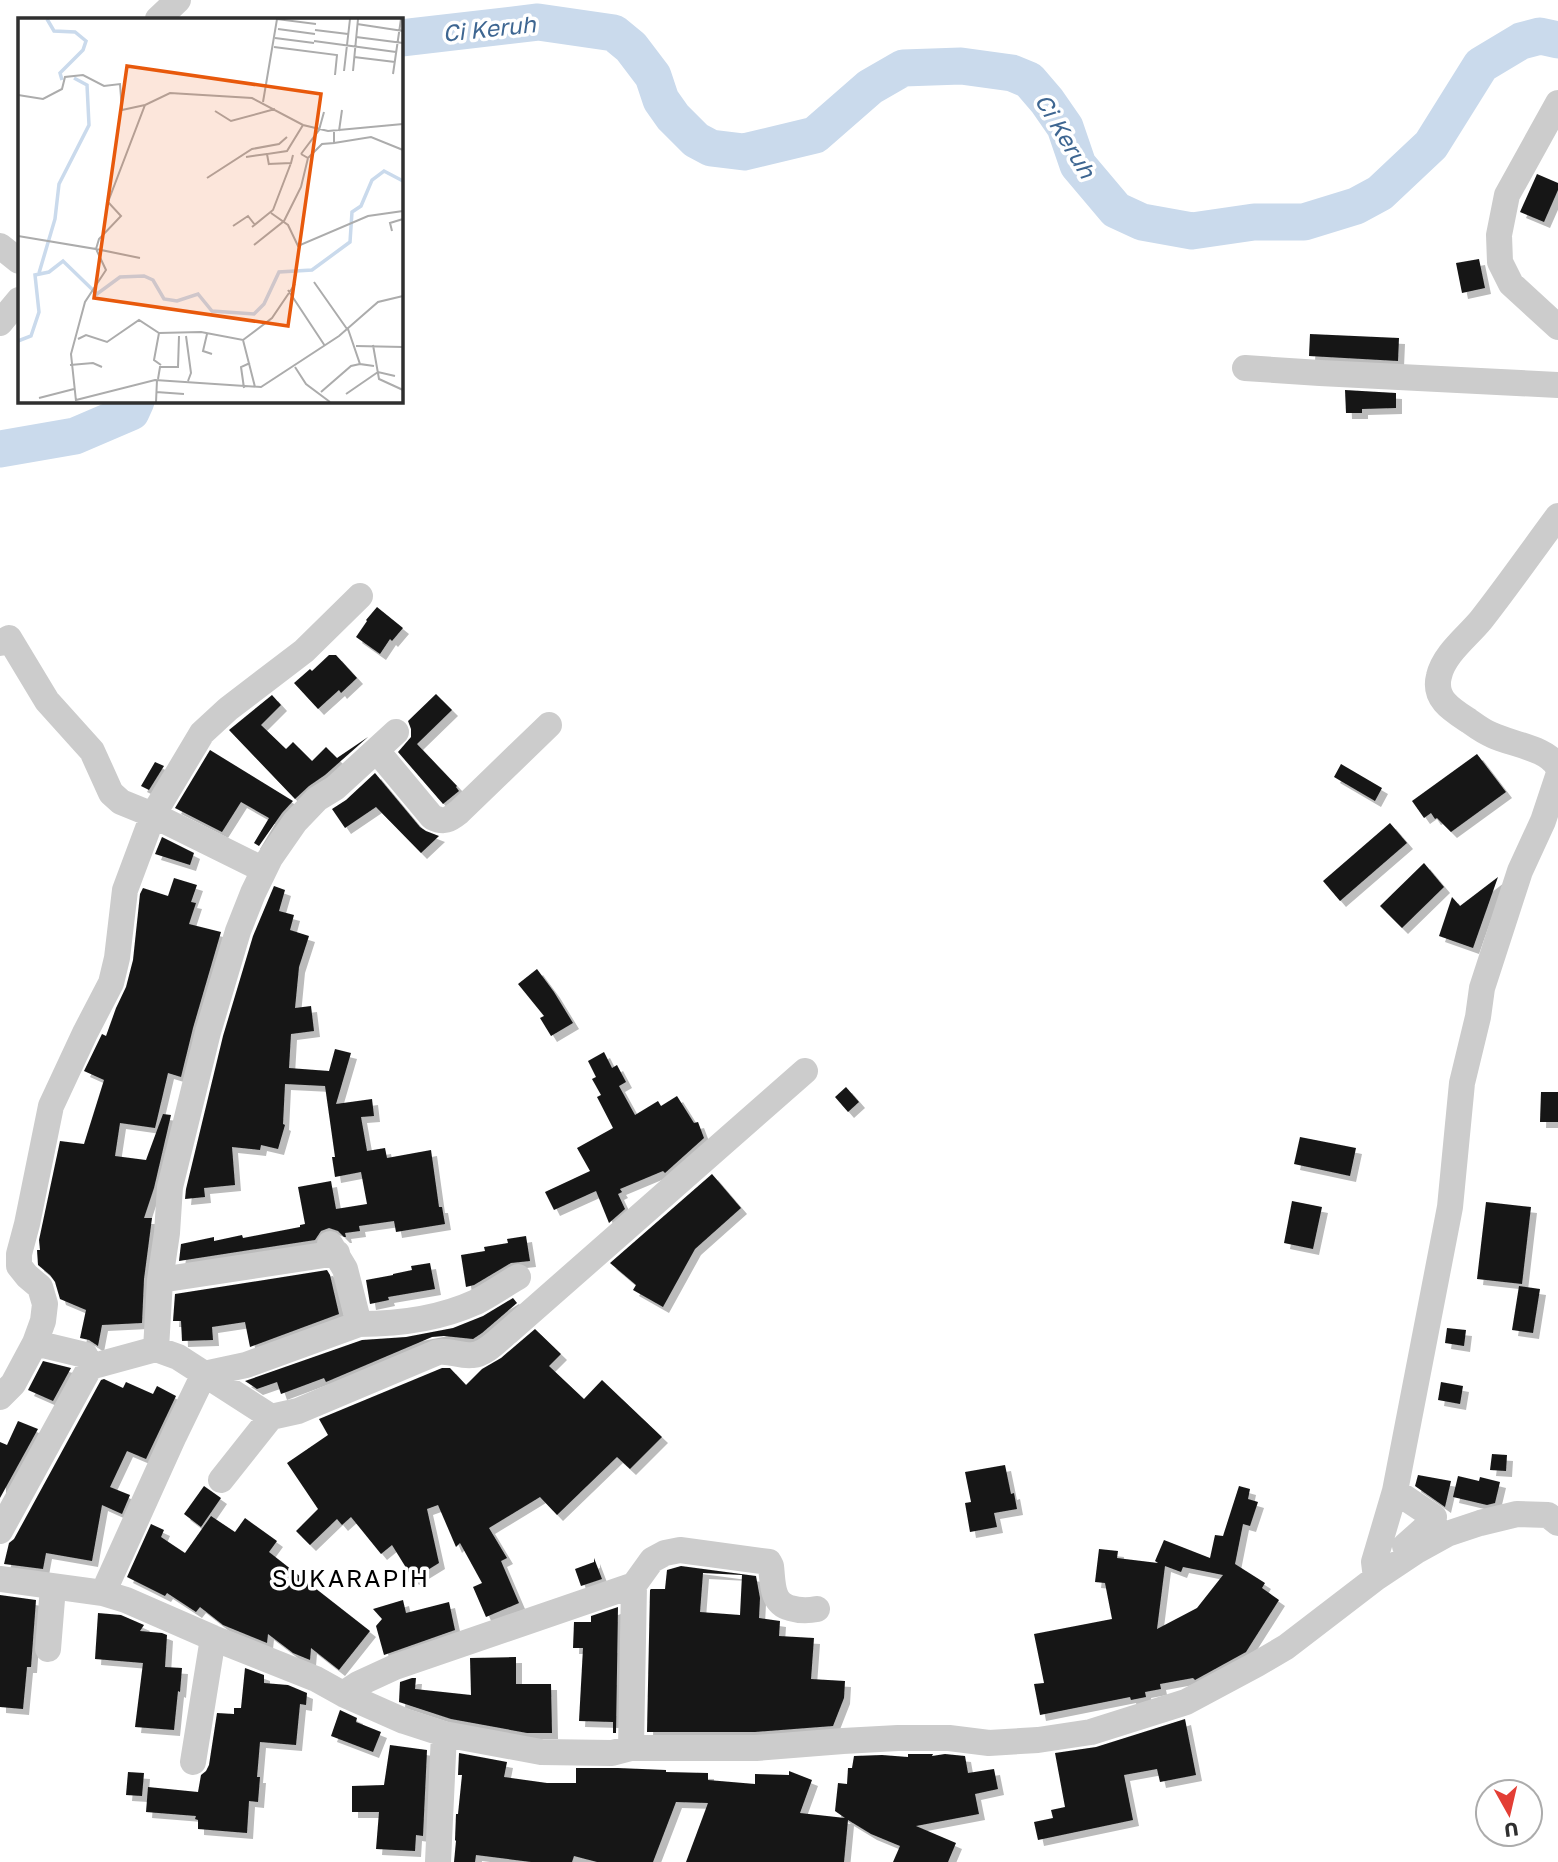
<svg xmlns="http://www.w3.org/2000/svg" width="1558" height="1862" font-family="'Golos Text',sans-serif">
  <defs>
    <filter id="shadow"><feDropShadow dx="6" dy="6" stdDeviation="0" flood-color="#0004"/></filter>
  </defs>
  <rect width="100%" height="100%" fill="#fff"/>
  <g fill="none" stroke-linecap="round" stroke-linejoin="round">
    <!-- river -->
    <path stroke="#cadaec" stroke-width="37" d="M401,38L538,22L614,33L631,47L653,76L661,100L673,117L696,140L711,148L744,152L815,135L870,87L903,68L961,66L1012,73L1029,80L1047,101L1065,127L1078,165L1116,210L1142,222L1192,231L1254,222H1304L1356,206L1380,193L1431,145L1481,65L1521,41L1540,36L1558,40
      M0,449L75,436L131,412L136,401"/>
  </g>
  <!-- building -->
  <path fill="#161616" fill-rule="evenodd" filter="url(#shadow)" d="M1537,174L1558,183V190L1544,222L1520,212Z
    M1479,259L1485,288L1462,293L1456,263Z
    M1310,334L1399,338L1398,361L1309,356Z
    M1345,390L1396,393V408L1362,409V413H1346Z
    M377,607L403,628L392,641L390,639L380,654L356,637L367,621L366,620Z
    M329,655H336L357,678L341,693L339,690L318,709L294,683L310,669L312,671Z
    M436,694L452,710L417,744L457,786L456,787L459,791L443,804L398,752L411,737V729L408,721Z
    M272,695L281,705L261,725L286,749L293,742L312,761L326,747L337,758L368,737L325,775L309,786L295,799L229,730Z
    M210,750L293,801L282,813L259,846L254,843L269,818L241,802L222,832L175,808Z
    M1477,754L1506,792L1451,832L1437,818L1435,819L1431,813L1424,818L1412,801Z
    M155,762L164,766L149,790L141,786Z
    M1341,764L1382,788L1375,801L1334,777Z
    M375,773L420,827L426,831L439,836L421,853L376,807L345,828L332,809L346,800Z
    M1390,823L1407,843L1340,901L1323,881Z
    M162,837L194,853L190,865L155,854Z
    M1424,863L1444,887L1402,928L1380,906Z
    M1498,877L1473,948L1439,936L1452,897L1460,906Z
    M174,878L197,885L191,902L196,903L189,924L221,932L193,1028L181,1077L168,1073L155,1128L120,1123L115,1156L146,1160L163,1114L171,1115L154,1188L144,1218H152L144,1279L142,1323L102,1325L98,1346L89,1340L80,1338L86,1310L60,1299L55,1282L50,1275L38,1265L37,1250H40L39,1240L60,1141L84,1144L104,1080L84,1071L102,1034L106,1036L116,1008L126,987L133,960L140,894L143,888L168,896Z
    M274,886L285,890L279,911L294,915L290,930L309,936L299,967L295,1008L311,1006L314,1031L291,1034L289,1068L329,1071L335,1049L351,1053L336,1104L372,1099L374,1116L361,1117L367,1151L385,1148L387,1158L431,1150L439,1207H442L445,1224L396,1232L394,1221L359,1226L360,1231L345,1233L346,1237H344L338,1231L329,1228L321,1231L315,1240L179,1261L181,1244L214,1237V1241L242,1235L243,1238L300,1227V1225L305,1224L298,1187L331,1181L336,1209L367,1204L361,1172L335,1177L332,1157H335L325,1086L285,1084L283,1124L285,1125L278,1149L261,1145L260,1150L232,1147L235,1185L204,1188L205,1197L185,1199L186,1189L223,1036L253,936Z
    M537,969L554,992L573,1023L551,1036L540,1018L544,1016L518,984Z
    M604,1052L612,1068L617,1065L626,1082L619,1086L635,1115L658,1101L661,1106L677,1096L694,1123L698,1122L704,1138L665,1173L663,1171L620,1189L622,1192L618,1194L625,1209L609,1223L596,1191L554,1210L545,1192L590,1171L577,1148L613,1128L597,1097L601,1095L592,1079L596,1077L588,1061Z
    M846,1087L859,1102L848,1112L835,1097Z
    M1541,1092H1558V1122H1540Z
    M1300,1137L1356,1148L1350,1176L1294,1164Z
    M712,1174L741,1208L695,1249L663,1307L633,1290L636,1285L610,1263Z
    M1292,1201L1322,1207L1313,1249L1284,1243Z
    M1486,1202L1531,1207L1522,1284L1477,1279Z
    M526,1236L530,1261L511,1263L474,1285L466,1287L461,1255L485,1251L484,1247L508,1243L507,1239Z
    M430,1263L435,1289L388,1297L389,1300L370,1304L366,1280L393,1275V1274L412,1270L411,1266Z
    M327,1270L330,1275L339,1314L250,1347L245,1322L212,1327L213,1340L182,1341L181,1321H173L175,1294Z
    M1519,1286L1540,1289L1533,1333L1512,1330Z
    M513,1298L517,1303L482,1333L473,1339L444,1336L432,1337L326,1382L324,1378L281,1394L277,1382L257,1389L245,1381L362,1340L406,1337L453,1328L483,1316Z
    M1447,1328L1466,1330L1464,1346L1445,1343Z
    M535,1329L561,1354L549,1366L584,1399L602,1380L662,1437L630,1469L617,1457L557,1515L540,1497L489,1528L507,1558L501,1561L519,1603L486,1617L473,1587L482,1583L460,1543L456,1547L438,1505L427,1509L439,1563L413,1579L392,1545L381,1554L351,1517L342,1525L337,1519L310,1545L296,1531L318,1509L287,1463L328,1435L319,1419L442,1368H450L466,1385L482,1369L501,1358Z
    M43,1361L71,1368L53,1401L28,1390Z
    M104,1379L123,1388L126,1382L153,1394L157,1386L176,1396L146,1459L127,1451L110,1487L130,1495L122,1514L102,1505L92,1561L46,1553L43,1569L4,1564L9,1543L14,1539L101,1380Z
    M1441,1382L1463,1386L1460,1404L1438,1400Z
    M18,1421L38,1429L0,1498V1442L7,1445Z
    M1492,1454L1507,1455L1506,1471L1490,1470Z
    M1005,1465L1011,1494L1014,1493L1017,1509L994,1513L997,1527L970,1532L965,1503L971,1502L965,1472Z
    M1418,1475L1451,1481L1445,1507L1415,1486Z
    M1458,1476L1479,1481L1480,1477L1500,1482L1495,1503L1487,1505L1453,1497Z
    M204,1486L221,1498L201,1527L184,1514Z
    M1239,1486L1250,1489L1248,1499L1258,1502L1250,1526L1243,1524L1235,1564L1265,1583L1262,1588L1279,1600L1246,1652L1195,1680L1193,1678L1160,1684L1161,1689L1145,1692L1146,1697L1131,1700L1130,1697L1040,1715L1034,1684L1044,1683L1034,1634L1112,1619L1105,1583L1095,1582L1099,1549L1118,1551L1117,1558L1158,1563L1155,1561L1164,1540L1210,1558L1215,1535L1223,1536ZM1165,1566L1181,1572L1183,1567L1223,1575L1197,1608L1157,1629Z
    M211,1516L235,1532L245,1518L277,1541L269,1552L370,1631L339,1670L311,1648L310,1660L293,1653L268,1634L267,1643L223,1625L200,1607L196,1612L167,1593L165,1596L127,1577L151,1524L164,1530L161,1537L185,1553Z
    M594,1558L602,1579L581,1586L575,1569L594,1562Z
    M681,1566L756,1576L760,1598L759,1618L780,1621L779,1636L814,1638L811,1679L845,1681L844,1698L833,1726L755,1732H647L650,1590L651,1589H665L667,1570ZM703,1573L742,1575L740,1615L700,1612Z
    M0,1595L36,1600L31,1667H27L23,1709L0,1707Z
    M403,1600L406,1613L449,1602L455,1630L384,1655L376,1626L382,1619L373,1609Z
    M618,1607L616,1733H613V1722L579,1721L583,1648H573L574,1622H591V1616Z
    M98,1613L121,1615L144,1625L140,1631L162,1633L167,1635L165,1667L182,1668L180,1692L178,1691L174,1730L135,1727L143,1663L95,1659Z
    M516,1657V1684H551L552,1733H527L451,1719L399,1702L400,1682L412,1678H416L415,1689L471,1695L470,1658Z
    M245,1668L264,1675V1683L288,1685L307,1693L306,1705L300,1704L296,1745L260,1742L257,1777H260L258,1802L249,1801L247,1833L198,1829V1820L195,1819L196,1816L146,1812L148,1787L198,1792L201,1775L206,1771L209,1765L217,1713L234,1714V1708H241Z
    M340,1710L357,1718L356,1722L381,1732L373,1752L331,1736Z
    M1185,1719L1196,1775L1160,1782L1157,1769L1124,1775L1133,1820L1038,1840L1034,1822L1053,1818L1051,1810L1065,1807L1055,1753L1096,1747Z
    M390,1745L427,1750L423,1836L416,1835L415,1851L376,1849L379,1812H352V1786L384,1785Z
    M459,1753L507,1762L504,1777L547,1783H576V1768H618L666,1770V1772L708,1773V1780L755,1784V1774L789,1775V1771L812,1780L800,1813L845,1818L835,1811L838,1783L847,1784L848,1768H852L854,1756L882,1755L908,1757V1754H933L932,1756L945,1754L965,1756L968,1773L994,1769L998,1789L975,1794L979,1814L916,1826L956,1843L948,1862H893L900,1846L871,1834L848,1820L844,1862H686L708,1803L676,1802L653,1862H597L574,1856L572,1862H531L476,1855L475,1862H454L456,1841L455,1840L456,1814H458L462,1775H458Z
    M128,1772L144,1773L142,1796L126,1795Z"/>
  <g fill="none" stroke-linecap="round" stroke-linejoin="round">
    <!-- minor -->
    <path stroke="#ccc" stroke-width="26" d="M158,19L178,0
      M1558,103L1507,195L1499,235L1500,262L1511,284L1558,327
      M0,246L19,261
      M0,323L19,300
      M1245,368L1320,373L1558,385
      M1558,516C1532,551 1507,587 1481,620C1467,637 1444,654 1439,676C1433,699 1452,710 1469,721C1476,726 1484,732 1492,735C1510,744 1549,748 1558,768
      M0,643L9,638L47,701L92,751L111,793L121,802L153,815L264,870
      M377,751L432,817C444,823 449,820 459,812L549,725
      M160,1280L167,1233L170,1187L208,1032L238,931L253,893L270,858L295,822L317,799L335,788L396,732
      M359,1324C400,1324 439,1319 476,1302C490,1295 504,1285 518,1277
      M35,1343L43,1321L45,1304L40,1287L27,1276L19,1266V1254L27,1224L51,1106L85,1033L111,983L117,958L125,890L153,815L202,733L228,709L304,651L360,596
      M156,1349L160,1280L337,1253
      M0,1397L13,1384L35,1343L85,1355L90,1367
      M221,1480L271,1417L298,1411L438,1352C451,1350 461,1357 473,1355C486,1354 499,1339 508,1332L805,1071
      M1395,1491L1434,1517L1433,1521L1405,1546
      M0,1531L90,1367L156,1349L178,1357L271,1417
      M1376,1578L1418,1550L1447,1534L1480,1523L1517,1514L1548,1515L1558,1523
      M0,1579L103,1593L126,1600L213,1638L316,1679L343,1694L404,1721L444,1734L541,1752L612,1753L631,1748H756L843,1741L898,1738H949L989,1743L1038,1740L1091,1732L1186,1702L1257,1664L1286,1647L1376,1578L1374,1562L1395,1491L1450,1207L1462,1083L1478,1017L1482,988L1520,871L1543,821L1558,776
      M103,1593L174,1436L204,1374L246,1365L359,1324L345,1269L330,1244
      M48,1649L53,1587
      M343,1694L358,1684L395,1667L634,1585L652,1560L665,1553L680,1550L769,1562L771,1566C773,1582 771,1603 790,1608C800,1611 807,1611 817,1609
      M631,1748L634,1585
      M193,1762L213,1638
      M438,1862L444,1734"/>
  </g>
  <g text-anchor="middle" stroke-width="7" stroke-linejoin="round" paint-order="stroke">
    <!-- water labels -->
    <g font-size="23" font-style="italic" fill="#3e6691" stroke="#fff">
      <text transform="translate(489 29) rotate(-6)" y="8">Ci Keruh</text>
      <text transform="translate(1065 136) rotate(59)" y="8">Ci Keruh</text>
    </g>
    <!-- quarter labels -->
    <g font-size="24" letter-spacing="2" fill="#000" stroke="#fff">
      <text x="351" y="1587">SUKARAPIH</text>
    </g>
  </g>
  <!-- overview -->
  <g transform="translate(18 18)">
    <rect width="385" height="385" fill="#fff"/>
    <path fill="none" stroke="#cadaec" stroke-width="3.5" d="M29,1L36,13L57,14L68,23L65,32L42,55L44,62M21,255L37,201L41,166L71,107L69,67L56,60M0,323L13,318L21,294L17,257L31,254L45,243L79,276L102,259L126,258L135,262L146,281L159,283L180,276L194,293L236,296L246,286L261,254L294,252L332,224L334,194L343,188L354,162L366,153L385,163"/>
    <path fill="none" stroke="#acacac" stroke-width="2" d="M339,6L385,13M260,11L297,16M297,12L330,16M338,19L385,25M257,20L296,25M296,23L378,34M256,29L319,37L317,57M336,39L377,44M326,53L332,1M335,53L340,1M375,56L383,1M0,77L25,81L44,71L47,59L65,57L86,68L102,66L104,92L127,87M245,84L259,1L298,6M197,93L213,103L257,91M321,113L324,92M316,125L353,119L385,132M283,136L290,140L304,126L316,125V114M283,136L301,112L306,94M228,139L249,136M250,146L273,145L275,137M251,147L249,136L269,133L285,107M189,160L234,131L261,126L269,119M253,195L270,207L280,228L350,198L385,193M215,208L230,198L237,207M234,209L255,192L273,145M374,213L372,205L385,201M0,218L78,231L81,221L103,198L90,184L127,87L152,75L234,80L285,107L310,113L385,106M236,227L266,203L283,169L290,140M296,264L329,311M270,272L307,328M330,311L342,346L356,348M141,315L136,342L143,347M189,316L185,333L194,336M168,318L173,355L170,363M60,321L68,317L89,324L121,302L141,315L183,314L225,322L254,300L277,266M225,322L237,369M355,327L361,361L385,372M338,328L385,329M52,347L75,345L84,349M277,349L288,366L312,384M140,361L142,349H160L161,318M226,370L223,349L232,345M138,374L166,376M303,374L333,348L342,346M328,376L360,354L377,358M21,380L56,371M58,382L137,362L243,369L321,318L360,284L385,278M58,383L53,336L67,284L88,252L78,231L122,240M138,384L139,362"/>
    <path fill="#e8590c" fill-opacity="0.15" stroke="#e8590c" stroke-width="3.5" d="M109,48L303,76L270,308L76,280Z"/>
    <rect width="385" height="385" fill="none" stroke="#2f2f2f" stroke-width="3.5"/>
  </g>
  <!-- north arrow -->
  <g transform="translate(1509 1813) rotate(172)"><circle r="33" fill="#ffffff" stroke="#acacac" stroke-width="2"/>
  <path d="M0-5L12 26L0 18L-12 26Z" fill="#e33e35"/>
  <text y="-10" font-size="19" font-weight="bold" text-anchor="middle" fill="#2f2f2f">U</text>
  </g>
</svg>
